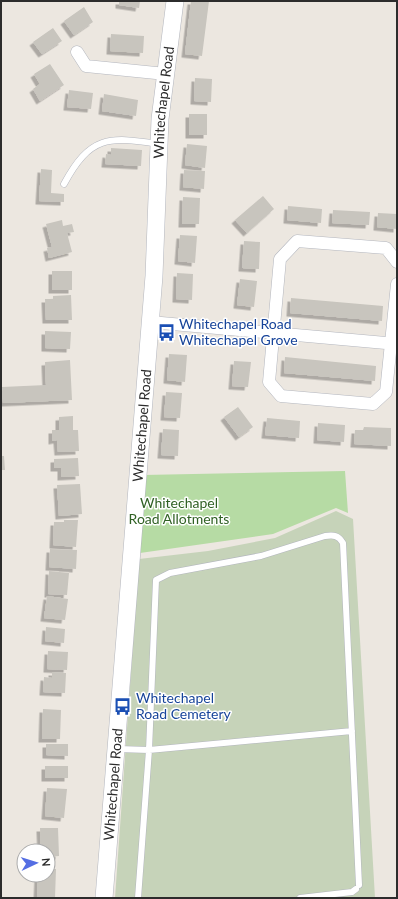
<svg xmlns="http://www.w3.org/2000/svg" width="398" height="899" font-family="Lato,sans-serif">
  <defs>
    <filter id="shadow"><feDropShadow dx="-3.5" dy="3.5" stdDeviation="0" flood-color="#0004"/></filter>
  </defs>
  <rect width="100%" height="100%" fill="#ece7e0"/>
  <!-- green -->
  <path fill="#b6dba4" d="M345,471L348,513L336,508L273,534L140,553L143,475Z"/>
  <!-- cemetery -->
  <path fill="#c6d3b9" d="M336,511L353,519L375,898H115L139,559L208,551L275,538Z"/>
  <!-- building -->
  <path fill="#c8c5be" filter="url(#shadow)" d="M119,1H140L139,8L119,5Z
    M191,1H209L202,56L185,54Z
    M84,7L93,22L74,35L64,21Z
    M53,28L62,41L42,54L33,42Z
    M111,34L144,36L143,53L110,51Z
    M50,64L64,85L40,101L33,89L40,84L34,74Z
    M195,78L212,79L211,102L194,101Z
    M69,90L93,93L91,109L67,107Z
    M104,94L138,100L136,116L102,111Z
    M189,114H207V135H189Z
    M187,144L207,146L205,168L185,165Z
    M111,148L142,150L141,166L105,164L106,154L111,155Z
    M41,169L52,170L51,193L64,194V202L39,201Z
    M184,170L205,171L204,189L183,187Z
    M263,196L274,209L247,233L235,220Z
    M183,197L200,198L199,224H182Z
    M288,206L322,209L321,223L287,220Z
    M333,210L370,212L369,225L332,223Z
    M378,213L397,214V229L377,227Z
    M62,220L63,226L72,224L74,232L67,233L72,252L49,258L47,248L52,247L46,224Z
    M180,235L197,236L195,263L178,261Z
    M244,241L260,242L259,269L242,268Z
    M52,271H72V290H52Z
    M177,273L193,274L192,300L176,299Z
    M240,279L257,281L254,307L237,305Z
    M71,295L72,320H46L45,299H53V296Z
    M291,298L383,306L382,321L290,313Z
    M45,331L71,332L70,349L45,348Z
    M169,354L187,355L185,382L167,380Z
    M285,357L376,366L375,381L284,373Z
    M70,360L72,400L3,403L2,387L46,385L45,362Z
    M234,361L251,362L248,387L232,386Z
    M166,392L182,393L180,418L164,417Z
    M238,407L253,427L239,437L224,417Z
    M73,416V430H78L79,451L58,452L57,440L52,441V430H59V417Z
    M267,418L300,421L299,438L265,435Z
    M318,423L345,425L344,442L317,440Z
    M364,427L391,428V446L354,444L355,430H363Z
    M163,429L179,430L178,456L161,455Z
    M1,456H4L5,470H1Z
    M78,458L79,476L61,477V468H54V459Z
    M80,484L82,514L59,516L57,485Z
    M64,520H78L76,547L53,545L54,522H64Z
    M50,549L77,550L76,569L49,567Z
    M49,571L69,573L67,595L48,594Z
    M47,596L68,599L65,620L44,618Z
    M46,627L65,629L64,643L45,641Z
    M48,651L68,652L67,670L47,669Z
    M52,672L66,673L65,693L43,692L44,677L52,678Z
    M43,709L61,710L60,739H42Z
    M46,744H68V756L46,755Z
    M45,766H68V778H45Z
    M47,788L67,789L64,818L45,816Z
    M40,828H58L59,856L48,857V851H41Z
    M48,869H56L55,898H37L38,875H48Z"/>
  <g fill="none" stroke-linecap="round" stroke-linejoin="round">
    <defs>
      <path id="service" d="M64,184C90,136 108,136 158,144
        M118,749L149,750L352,731
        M138,898L149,750L156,580L170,573L261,556L325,536C334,535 338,535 343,543L359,885
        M300,898L352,892L356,889"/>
      <path id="minor" d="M77,52L86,66L166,74
        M397,262L386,248L297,241L280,259L269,382L281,396L373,404L386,392L397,284
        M150,322L397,344"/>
      <g id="secondary">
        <path id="s1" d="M104,898L154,276L160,119L175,1"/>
      </g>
    </defs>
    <!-- service casing -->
    <use href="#service" stroke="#b3b6be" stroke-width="7"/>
    <!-- minor casing -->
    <use href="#minor" stroke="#b3b6be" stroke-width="13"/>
    <!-- secondary casing -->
    <use href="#secondary" stroke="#b3b6be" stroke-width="18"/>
    <!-- service -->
    <use href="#service" stroke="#fff" stroke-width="6"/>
    <!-- minor -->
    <use href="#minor" stroke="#fff" stroke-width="12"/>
    <!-- secondary -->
    <use href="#secondary" stroke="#fff" stroke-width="17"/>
  </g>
  <!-- icons -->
  <defs>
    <symbol id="bus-bare" viewBox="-9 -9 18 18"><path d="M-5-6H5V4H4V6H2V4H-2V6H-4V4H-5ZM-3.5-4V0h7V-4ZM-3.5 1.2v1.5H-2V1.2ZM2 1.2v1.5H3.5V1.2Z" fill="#1a4fb4" stroke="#fff" stroke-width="2.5" paint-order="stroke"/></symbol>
  </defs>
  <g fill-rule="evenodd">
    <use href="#bus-bare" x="154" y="320" width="25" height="25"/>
    <use href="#bus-bare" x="110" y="694" width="25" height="25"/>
  </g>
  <g text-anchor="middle" stroke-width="3" stroke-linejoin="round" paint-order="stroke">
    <!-- street labels -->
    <g font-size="14" fill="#2c2c2c" stroke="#fff">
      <text dy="5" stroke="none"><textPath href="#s1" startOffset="798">Whitechapel Road</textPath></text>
      <text dy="5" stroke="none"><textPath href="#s1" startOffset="474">Whitechapel Road</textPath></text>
      <text dy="5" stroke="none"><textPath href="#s1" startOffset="114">Whitechapel Road</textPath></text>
    </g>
    <!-- transit labels -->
    <g font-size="14" fill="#164399" stroke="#fff" text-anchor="start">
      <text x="179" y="329">Whitechapel Road<tspan x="179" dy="16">Whitechapel Grove</tspan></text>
      <text x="136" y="703">Whitechapel<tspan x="136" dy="16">Road Cemetery</tspan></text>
    </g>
    <!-- park labels -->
    <g font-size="14" fill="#306124" stroke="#fff">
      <text x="179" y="508">Whitechapel<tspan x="179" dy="16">Road Allotments</tspan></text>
    </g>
  </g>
  <!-- border -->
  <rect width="398" height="899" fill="none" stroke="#2c2c2c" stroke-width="4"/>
  <!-- north arrow -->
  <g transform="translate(36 863) rotate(86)"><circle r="19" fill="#ffffff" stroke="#ababab"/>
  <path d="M0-3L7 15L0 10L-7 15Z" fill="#556ee3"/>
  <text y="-6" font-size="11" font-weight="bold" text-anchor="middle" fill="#2c2c2c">N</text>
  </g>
</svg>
